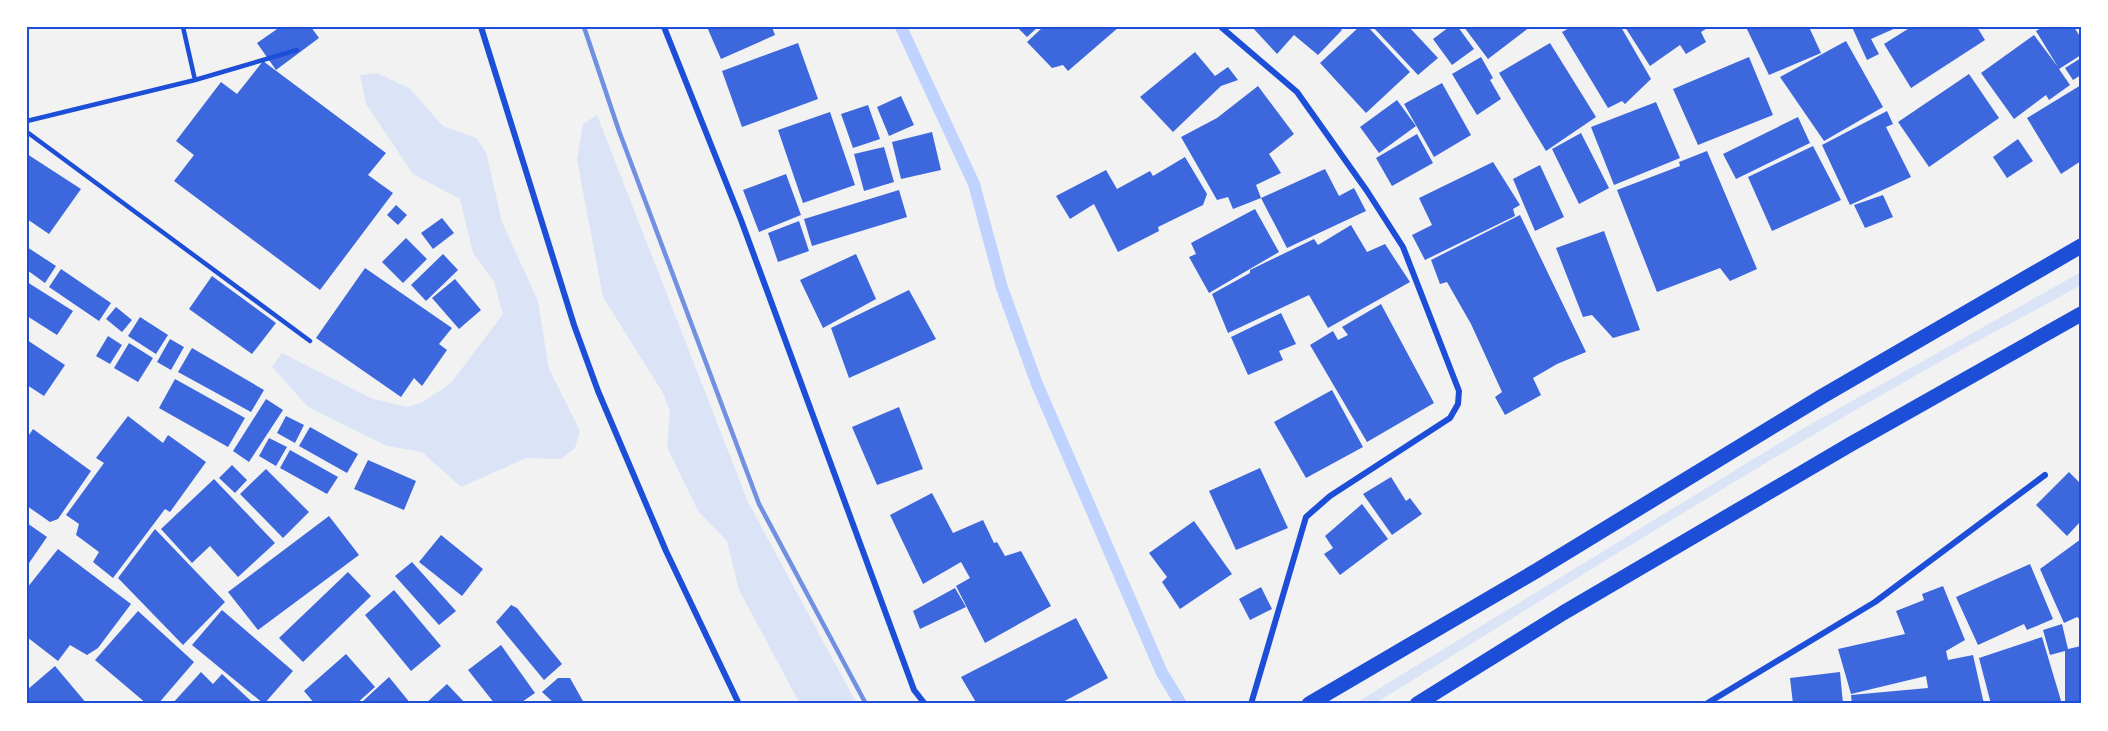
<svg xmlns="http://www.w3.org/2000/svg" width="2108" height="731" font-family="Georgia,serif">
  <rect width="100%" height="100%" fill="#f2f2f2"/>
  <!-- green -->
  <path fill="#dbe4f7" d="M377,73L409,88L443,126L476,138L486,152L502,222L538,301L549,369L580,431L575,448L561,459L526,458L461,487L422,452L387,446L308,407L272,367L282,353L373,399L407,407L423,402L451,383L503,314L494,282L473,253L460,199L413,174L366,104L360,75Z
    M597,115L748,502L857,704H800L739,590L727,541L698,511L667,447L670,412L664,395L603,297L577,160L583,124Z
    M2081,272V285C2028,315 1974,342 1922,372C1736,477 1556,592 1374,704H1354L1804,428Z"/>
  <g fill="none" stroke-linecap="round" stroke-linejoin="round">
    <!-- stream -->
    <path stroke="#bfd3fe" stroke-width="12" d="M901,27L974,184L1002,288L1037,384L1162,673L1181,704"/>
  </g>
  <!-- building -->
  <path fill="#3d67dc" d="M280,27H311L319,38L276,70L257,43Z
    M707,27H772L775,35L721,59Z
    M1017,27H1038L1027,37Z
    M1043,27H1119L1068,71L1063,65L1052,68L1027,42Z
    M1252,27H1339L1342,30L1318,55L1294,35L1277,54Z
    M1359,27H1368L1410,72L1366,113L1320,63Z
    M1373,27H1409L1438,58L1418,75Z
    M1449,27H1458L1474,49L1452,65L1433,39Z
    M1464,27H1530L1488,59Z
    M1571,27H1621L1651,79L1625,104L1622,101L1608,108L1562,32Z
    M1625,27H1709L1701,32L1706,42L1686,54L1680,45L1650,66Z
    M1746,27H1809L1821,53L1769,75Z
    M1852,27H1898L1871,39L1879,54L1867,60Z
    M1911,27H1977L1985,40L1911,88L1884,44Z
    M2043,27H2074L2081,38V55L2059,69L2070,85L2049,100L2046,95L2014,119L1981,73L2034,35L2058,67L2036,31Z
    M1846,41L1883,107L1824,141L1780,77Z
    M798,43L818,99L742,127L722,71Z
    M1550,43L1596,117L1546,151L1499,73Z
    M1195,52L1215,76L1228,67L1238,80L1221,86L1173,132L1140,97Z
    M1481,57L1493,78L1490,80L1501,99L1477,115L1452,74Z
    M1749,57L1773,115L1698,145L1673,89Z
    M2081,58V75L2073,80L2065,68Z
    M263,61L386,153L368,175L393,193L320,290L174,181L194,155L176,141L221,82L237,94Z
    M1969,74L1999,118L1929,167L1898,122Z
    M1442,83L1471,135L1434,157L1404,104Z
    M2081,85V161L2061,174L2027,118Z
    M1258,86L1294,134L1269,154L1281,173L1256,185L1261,198L1233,209L1228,197L1217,200L1181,137L1217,118Z
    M901,96L914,125L889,136L877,107Z
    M1397,100L1416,126L1379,153L1360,127Z
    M1656,102L1680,158L1614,185L1591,127Z
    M868,105L880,139L853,148L841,114Z
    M1887,111L1893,124L1886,127L1911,177L1850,205L1822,145Z
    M830,112L855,185L803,203L778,130Z
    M1798,117L1810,143L1736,179L1723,154Z
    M932,132L941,170L901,179L892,142Z
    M1581,133L1609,188L1579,204L1552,149Z
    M1417,134L1433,163L1392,186L1376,158Z
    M2018,139L2033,161L2007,178L1993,157Z
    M1813,146L1841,200L1772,231L1748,177Z
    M884,147L894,182L864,191L854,154Z
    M1707,151L1757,269L1730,281L1720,268L1657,292L1617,190L1680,166L1679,162Z
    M27,154L81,189L49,234L27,219Z
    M1185,157L1207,194L1203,205L1158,227L1159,231L1118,252L1094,204L1070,219L1056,196L1106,170L1117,189L1150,171L1153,176Z
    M1493,162L1520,205L1513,209L1515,216L1425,260L1412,235L1432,225L1419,198Z
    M1540,165L1564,217L1535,231L1513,179Z
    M1325,169L1339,196L1354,188L1366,211L1287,248L1261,198Z
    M786,174L801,215L759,232L743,190Z
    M899,190L907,217L812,246L804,219Z
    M1883,195L1893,217L1865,228L1854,205Z
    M396,205L407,215L398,225L387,215Z
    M1255,209L1279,252L1209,293L1189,257L1196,254L1191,243Z
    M1520,215L1586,352L1557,364L1533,378L1541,395L1505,415L1495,397L1502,392L1471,324L1447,282L1440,284L1431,260Z
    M442,218L454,233L433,249L421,233Z
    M799,221L809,251L778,262L768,233Z
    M1351,225L1367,252L1385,244L1410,282L1328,328L1309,295L1228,333L1212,294L1250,273V270L1314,239L1318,245Z
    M1604,231L1640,330L1613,338L1592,315L1583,317L1556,248Z
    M406,238L427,259L403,283L382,262Z
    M27,247L56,266L45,283L27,270Z
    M443,254L458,270L426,301L411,285Z
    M856,254L876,299L823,328L800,280Z
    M365,268L452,328L439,344L447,350L422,386L414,378L401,397L316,338Z
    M61,269L111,303L99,321L49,287Z
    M212,276L276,323L252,354L189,309Z
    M455,279L481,310L459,329L432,298Z
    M27,282L73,311L57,335L27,316Z
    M909,290L936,339L849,378L831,328Z
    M1381,304L1434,403L1367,442L1310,345L1333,331L1338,340L1348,335L1342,327Z
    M116,307L132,320L122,332L106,319Z
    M1281,313L1296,344L1279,351L1283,360L1248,375L1231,337Z
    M140,317L168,335L156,354L128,336Z
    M108,336L122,345L110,364L96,356Z
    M170,339L184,347L171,370L157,362Z
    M27,340L65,365L44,396L27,385Z
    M129,343L153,358L138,382L114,368Z
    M192,348L264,390L251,412L178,372Z
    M175,379L245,418L228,447L159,408Z
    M1332,390L1363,447L1306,478L1274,422Z
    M266,399L283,410L249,462L233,451Z
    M899,407L923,469L877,485L852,427Z
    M128,416L163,443L168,435L206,462L170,512L165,509L113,578L93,562L99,552L76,535L79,524L66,515L104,463L96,458Z
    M286,416L304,425L295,443L277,433Z
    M310,427L358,454L347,473L299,446Z
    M33,429L91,471L58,519L50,522L27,506V438Z
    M269,438L287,447L276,466L259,456Z
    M290,450L338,477L327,494L280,468Z
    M368,460L416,481L404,510L354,489Z
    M232,465L247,480L235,493L219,478Z
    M1260,468L1288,528L1236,550L1209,491Z
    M266,469L309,512L283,538L240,494Z
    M2069,472L2081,484V521L2067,536L2036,505Z
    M1391,477L1406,501L1410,498L1422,514L1392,535L1363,494Z
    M214,479L275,543L238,577L210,546L192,563L161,529Z
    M932,493L953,533L983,520L994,543L997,542L1005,556L1021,551L1051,606L985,643L956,586L970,578L961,562L923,584L890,515Z
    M1362,504L1388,539L1340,575L1324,554L1333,548L1325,536Z
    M329,516L359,555L258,630L228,592Z
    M1194,521L1232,574L1180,609L1162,582L1167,577L1149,553Z
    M27,523L47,537L27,566Z
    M155,529L225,602L183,645L118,578Z
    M441,535L483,569L462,596L419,562Z
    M2081,539V620L2077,617L2064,623L2040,569Z
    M58,549L131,604L98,648L87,655L70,645L58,661L27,637V588Z
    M412,562L456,611L439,625L395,576Z
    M2030,564L2053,619L2027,630L2024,624L1978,645L1956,597Z
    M348,572L371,596L303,662L279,638Z
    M1943,586L1965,640L1946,651L1948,660L1973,655L1984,704H1852L1851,695L1928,688L1926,676L1851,694L1838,649L1905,634L1896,611L1924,600L1922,594Z
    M1261,587L1272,609L1250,620L1239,599Z
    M955,588L966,607L920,629L913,611Z
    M394,590L441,646L411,671L365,615Z
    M511,605L517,608L562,664L544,680L496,622Z
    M222,610L293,671L264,704L192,645Z
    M138,611L194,662L158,704H147L95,660Z
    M1076,618L1108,678L1059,704H977L961,677Z
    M2062,624L2068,649L2081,646V704H2065V651L2050,655L2043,630Z
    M2042,637L2062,704H1991L1979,658Z
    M501,645L535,693L519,704H495L468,670Z
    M346,654L375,687L356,704H315L304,691Z
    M55,666L87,704H27V690Z
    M201,672L213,684L222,674L251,701L249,704H172Z
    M1840,672L1843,704H1793L1790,678Z
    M389,677L411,704H365L363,701Z
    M558,678H570L584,703L555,704L542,692Z
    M447,684L466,704H425Z"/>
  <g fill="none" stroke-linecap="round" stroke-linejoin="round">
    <!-- service -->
    <path stroke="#1d4ed8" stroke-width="4.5" d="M183,27L195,80
      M27,121L195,80L297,50
      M27,132L310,341"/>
    <!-- minor -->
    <path stroke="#1d4ed8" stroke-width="6" d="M481,27L574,325L598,391L666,551L739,704
      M664,27L741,220L914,690L925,704
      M1221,27L1297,92L1367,191L1403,247L1459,391L1458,404L1450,418L1330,496L1306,517L1251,704
      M1706,704L1875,602L2045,475"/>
    <!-- primary -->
    <path stroke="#1d4ed8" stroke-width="15" d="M1309,704L1536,571L1821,397L2081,246
      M1417,704L1563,613L1851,444L2081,314"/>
    <!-- rail -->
    <path stroke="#7290e2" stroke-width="4.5" d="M584,27L619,131L759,504L866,704"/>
  </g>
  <!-- border -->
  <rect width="2108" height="731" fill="none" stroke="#ffffff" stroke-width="57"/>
  <rect x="28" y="28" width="2052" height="674" fill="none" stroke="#1d4ed8" stroke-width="2"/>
</svg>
